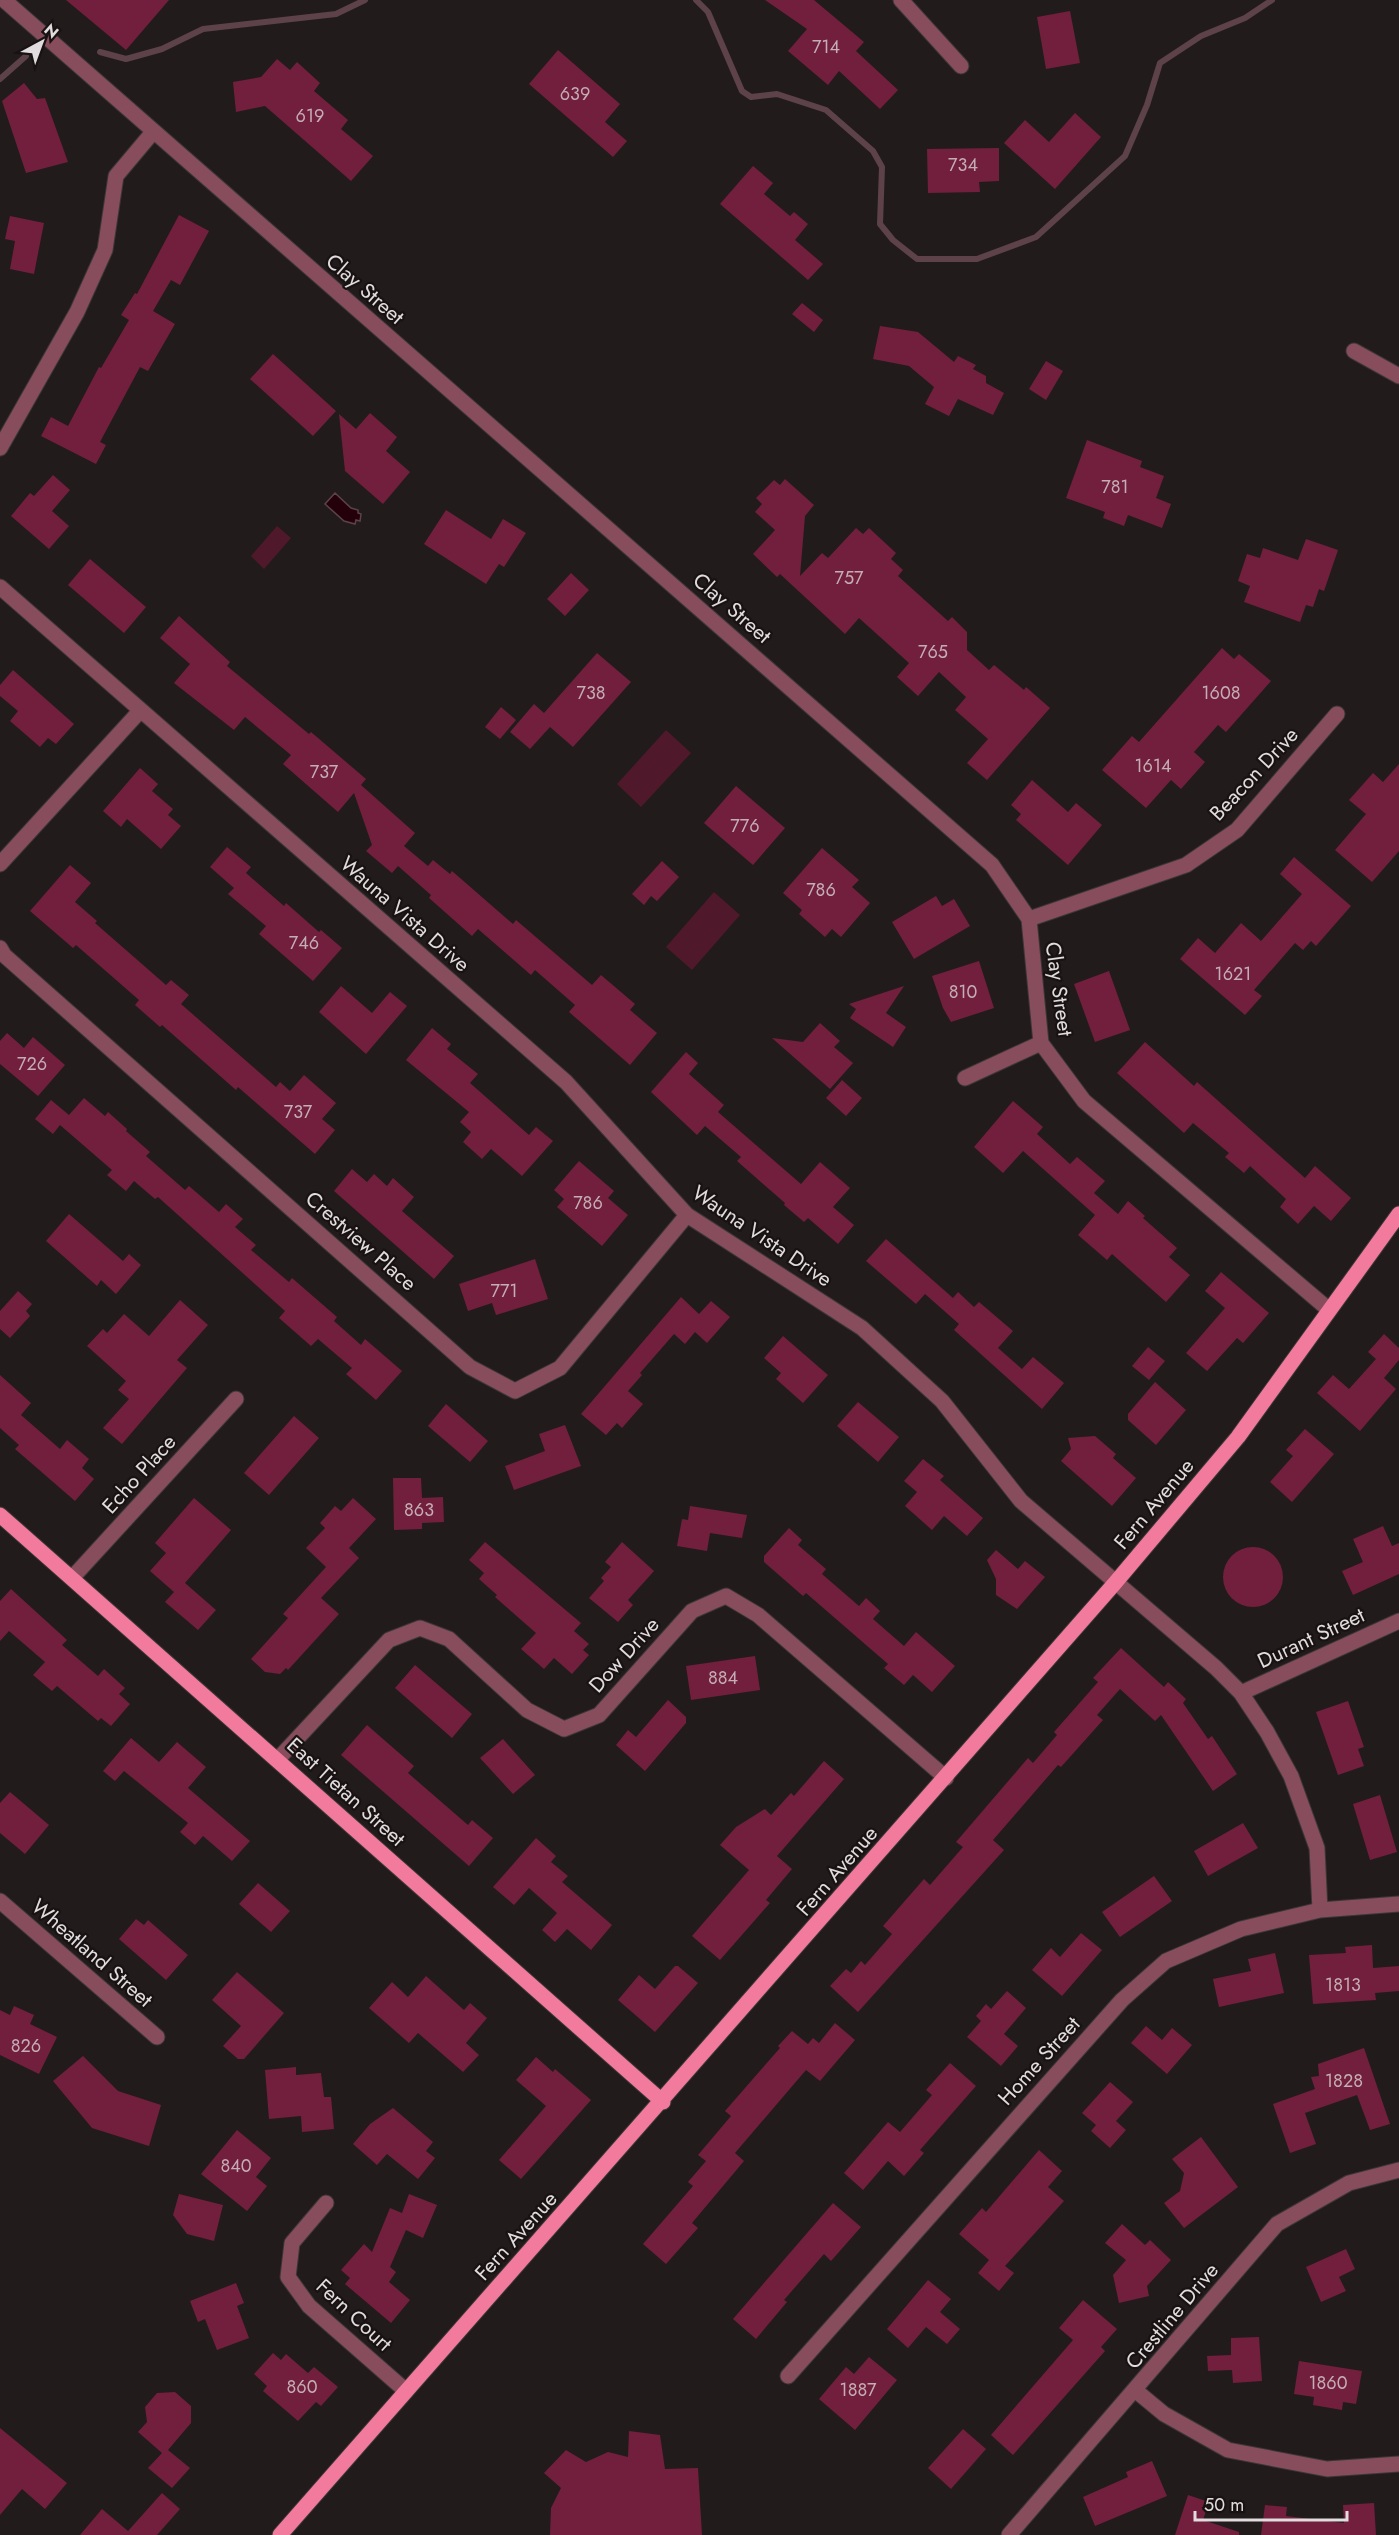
<svg xmlns="http://www.w3.org/2000/svg" width="1399" height="2535" font-family="Jost,sans-serif">
  <rect width="100%" height="100%" fill="#221b1c"/>
  <!-- garden -->
  <path fill="#4f192b" d="M277,526L291,538L264,569L251,556Z
    M666,730L691,753L641,807L617,784Z
    M714,892L740,915L692,970L666,947Z"/>
  <!-- water -->
  <path fill="#24000b" stroke="#5d424a" stroke-width="1.5" d="M335,493L351,508L358,510V513L361,514L360,521L356,520L355,524L344,521L325,504Z"/>
  <g fill="none" stroke-linecap="round" stroke-linejoin="round">
    <!-- stream -->
    <path stroke="#5d424a" stroke-width="6" d="M696,0L708,12L742,91L751,97L777,94L826,110L873,151L882,167L880,224L893,240L917,259H977L1036,237L1125,156L1147,105L1160,63L1201,36L1245,18L1272,0
      M100,52L126,59L162,49L203,29L336,14L365,0
      M0,79L26,56"/>
  </g>
  <!-- building -->
  <path fill="#711f3c" d="M66,0H169L126,50Z
    M765,0H814L864,42L856,51L898,90L880,109L839,71L828,85L788,51L807,29Z
    M1070,11L1080,63L1046,69L1037,17Z
    M558,50L620,104L605,122L627,141L613,157L529,84Z
    M277,59L290,70L297,62L320,83L314,91L348,120L341,129L373,156L351,181L265,106L236,112L233,82L261,77Z
    M24,83L37,99L45,98L68,162L26,173L2,101Z
    M1075,113L1101,137L1055,189L1004,143L1025,120L1049,142Z
    M999,148V181L979,182L980,192L928,193L927,149Z
    M753,166L773,183L764,194L790,216L794,212L808,224L795,240L823,264L808,280L720,204Z
    M179,215L209,231L180,285L171,280L153,311L175,324L148,371L140,367L100,442L106,445L96,464L41,436L51,417L68,426L99,367L101,368L129,320L121,315L135,293L137,294Z
    M10,216L44,223L34,274L10,269L15,241L5,239Z
    M802,303L823,320L814,332L792,314Z
    M880,326L918,332L954,362L958,356L976,365L973,369L986,376V383L1004,393L993,415L958,399L949,416L925,404L934,387L909,366L873,359Z
    M273,354L336,411L313,436L250,379Z
    M1046,361L1063,371L1046,400L1029,389Z
    M370,413L397,437L386,451L410,472L383,504L345,471L339,414L356,429Z
    M1087,440L1142,461L1140,467L1164,476L1156,498L1171,504L1162,528L1128,515L1124,526L1103,518L1105,512L1066,498Z
    M53,475L70,490L52,511L69,526L49,549L11,516L30,493L34,496Z
    M785,479L814,505L805,516L800,576L822,553L828,558L856,528L863,534L869,528L896,553L891,559L903,570L898,576L948,621L952,617L967,632V650L989,670L994,665L1024,690L1026,687L1050,708L987,780L967,763L988,739L955,710L966,697L939,672L918,696L897,677L909,663L859,618L845,634L780,574L777,577L753,554L775,530L755,512L762,504L756,498L774,480L780,485Z
    M446,510L491,539L503,519L526,533L504,567L499,564L486,584L424,544Z
    M1306,539L1338,550L1324,591L1319,589L1313,607L1306,605L1300,622L1244,602L1250,586L1238,581L1247,554L1260,558L1263,548L1298,560Z
    M90,559L146,607L124,633L68,585Z
    M571,573L589,590L565,616L547,599Z
    M179,616L230,662L227,666L309,734L311,732L366,779L361,785L415,833L404,846L428,866L433,860L450,874L452,871L513,924L516,920L592,985L601,975L635,1004L630,1010L657,1033L630,1065L569,1012L575,1005L535,970L531,975L478,929L472,936L429,898L431,895L398,866L392,873L366,851L372,845L354,793L338,812L283,764L291,755L245,717L234,730L174,683L190,664L160,638Z
    M1222,648L1234,659L1239,654L1271,681L1226,732L1218,725L1194,752L1205,762L1181,789L1171,780L1146,808L1102,770L1132,736L1139,742Z
    M597,653L631,682L573,747L550,727L530,749L510,732L534,704L544,713Z
    M13,670L74,724L56,744L48,738L40,747L10,721L18,711L0,696V685Z
    M501,707L516,720L500,739L485,727Z
    M1399,764V851L1372,882L1335,850L1366,814L1349,800L1373,773L1383,782Z
    M140,768L158,784L152,791L173,809L168,815L181,826L161,849L127,819L121,827L103,811Z
    M1032,780L1068,812L1076,803L1102,825L1068,865L1016,820L1021,814L1011,805Z
    M736,786L785,828L753,865L704,823Z
    M227,847L251,867L246,873L284,906L286,903L319,932L321,930L342,948L313,981L259,934L266,926L228,894L234,888L210,867Z
    M822,848L859,880L852,887L870,903L841,937L832,929L825,937L799,914L802,910L783,893Z
    M1294,857L1351,906L1316,946L1311,941L1303,950L1295,943L1254,990L1262,996L1245,1015L1180,959L1198,938L1215,953L1241,923L1261,941L1302,894L1280,874Z
    M662,861L679,877L657,901L651,896L644,905L632,894Z
    M70,865L91,883L75,902L97,921L95,923L166,985L171,980L189,995L181,1004L276,1087L280,1082L290,1091L304,1075L336,1103L322,1119L335,1130L315,1154L238,1087L236,1090L162,1025L160,1027L135,1005L139,1000L76,945L73,948L30,911Z
    M936,896L942,906L954,899L970,926L914,959L892,922Z
    M979,961L994,1008L951,1022L943,1008L932,976Z
    M1109,971L1130,1030L1095,1042L1074,984Z
    M341,986L372,1013L390,992L407,1006L366,1054L319,1012Z
    M904,986L886,1013L906,1027L893,1047L850,1018L856,1009L849,1004Z
    M820,1023L840,1041L834,1047L853,1063L830,1089L772,1038L803,1042Z
    M432,1028L451,1044L447,1049L478,1074L470,1083L529,1135L536,1127L553,1141L522,1176L491,1149L482,1159L463,1142L471,1132L460,1122L469,1112L406,1060Z
    M7,1033L24,1048L33,1037L65,1065L38,1096L0,1064V1041Z
    M1145,1042L1194,1086L1197,1082L1305,1178L1315,1166L1351,1198L1331,1221L1314,1206L1298,1224L1280,1207L1286,1199L1250,1166L1244,1173L1225,1157L1229,1153L1193,1123L1184,1133L1117,1073Z
    M686,1052L698,1063L689,1074L724,1105L718,1112L801,1184L820,1162L850,1188L833,1207L854,1225L838,1244L808,1218L804,1222L784,1205L785,1203L737,1161L741,1157L705,1126L697,1135L651,1092Z
    M842,1080L862,1098L846,1116L826,1098Z
    M84,1098L105,1116L108,1112L127,1129L126,1131L150,1152L146,1156L185,1190L189,1186L219,1212L226,1204L243,1219L235,1227L256,1245L251,1250L289,1282L292,1278L337,1317L334,1321L361,1345L365,1339L402,1371L376,1400L346,1374L352,1368L318,1339L311,1346L279,1318L285,1311L158,1197L155,1199L134,1181L126,1191L107,1175L112,1170L60,1125L53,1134L35,1119L51,1100L69,1115Z
    M1013,1101L1043,1127L1037,1134L1070,1164L1077,1157L1105,1181L1094,1193L1118,1214L1128,1201L1145,1216L1143,1218L1177,1248L1169,1257L1190,1275L1166,1302L1112,1254L1107,1260L1078,1235L1095,1215L1023,1151L1003,1173L974,1147Z
    M579,1161L614,1191L608,1198L628,1215L602,1246L557,1207L564,1199L554,1190Z
    M352,1169L367,1182L374,1174L387,1186L393,1178L414,1197L402,1211L454,1256L434,1279L334,1191Z
    M69,1214L123,1261L129,1254L141,1265L116,1294L101,1280L97,1286L46,1241Z
    M886,1239L953,1298L958,1292L974,1307L979,1302L1013,1331L998,1348L1022,1369L1033,1357L1064,1383L1042,1409L954,1330L959,1324L925,1294L916,1304L866,1261Z
    M535,1259L548,1299L496,1315L492,1303L468,1311L459,1284Z
    M1221,1272L1269,1313L1243,1343L1237,1338L1207,1371L1186,1353L1225,1308L1205,1291Z
    M18,1291L32,1304L26,1311L30,1316L10,1338L0,1329V1311Z
    M681,1297L699,1314L711,1301L730,1317L707,1343L695,1332L685,1344L674,1334L640,1373L642,1375L628,1391L643,1404L622,1428L617,1423L606,1435L581,1414Z
    M180,1300L208,1325L177,1360L187,1368L122,1444L103,1428L129,1399L118,1390L126,1381L87,1346L103,1329L107,1333L124,1314L149,1336Z
    M1384,1334L1399,1348V1360L1384,1378L1396,1389L1360,1431L1317,1393L1333,1375L1349,1389L1376,1359L1368,1352Z
    M783,1336L828,1375L803,1403L776,1379L781,1373L764,1358Z
    M1148,1347L1165,1361L1149,1380L1132,1366Z
    M0,1375L31,1403L21,1415L60,1449L67,1440L89,1459L82,1468L94,1479L75,1501L15,1449L19,1445L0,1428Z
    M1155,1382L1186,1410L1156,1445L1128,1420V1414Z
    M858,1402L899,1437L878,1462L837,1426Z
    M446,1404L488,1441L470,1462L428,1426Z
    M294,1416L319,1438L269,1495L244,1473Z
    M565,1425L581,1466L514,1490L505,1466L545,1451L539,1434Z
    M1305,1429L1334,1454L1292,1502L1270,1482L1293,1456L1286,1450Z
    M1095,1436L1116,1454L1113,1458L1136,1478L1112,1506L1061,1461L1071,1449L1068,1438Z
    M923,1459L944,1476L940,1480L983,1518L967,1536L944,1516L932,1530L905,1506L917,1492L904,1481Z
    M393,1478H421L422,1498L443,1497L444,1522L422,1523V1529L394,1530Z
    M194,1498L231,1530L185,1583L216,1610L198,1630L165,1602L174,1592L150,1571L166,1553L155,1543Z
    M353,1498L376,1519L349,1548L359,1558L321,1598L339,1614L288,1670L286,1668L280,1674L265,1672L251,1659L288,1618L283,1614L326,1567L306,1548L325,1528L320,1523L335,1506L341,1511Z
    M690,1506L747,1515L742,1538L710,1533L707,1551L677,1546L682,1519L688,1520Z
    M1383,1526L1392,1546L1399,1543V1574L1353,1595L1342,1571L1363,1562L1353,1539Z
    M789,1528L802,1540L798,1545L826,1569L822,1574L859,1606L866,1598L880,1611L873,1619L904,1646L916,1632L955,1666L932,1692L913,1675L904,1685L884,1668L888,1664L806,1593L803,1596L764,1562V1556Z
    M485,1542L581,1623L574,1631L589,1644L583,1650L589,1655L572,1674L554,1658L544,1669L521,1649L536,1633L495,1597L497,1595L479,1579L484,1573L469,1560Z
    M622,1542L654,1571L628,1600L633,1605L618,1622L589,1598L604,1581L601,1578L611,1567L605,1562Z
    M1223 1577a30 30 0 1 1 60 0a30 30 0 1 1-60 0Z
    M996,1550L1018,1569L1025,1561L1045,1577L1017,1609L996,1595V1579L987,1560Z
    M11,1589L67,1640L62,1645L98,1676L104,1669L125,1688L119,1694L130,1704L111,1726L101,1718L98,1721L57,1686L52,1691L33,1675L45,1662L9,1631L0,1641V1601Z
    M1121,1648L1164,1687L1168,1682L1186,1699L1183,1703L1208,1739L1212,1736L1237,1774L1213,1791L1161,1715L1155,1721L1120,1689L1097,1715L1103,1720L1061,1767L1058,1765L993,1840L1004,1850L858,2012L830,1986L846,1969L851,1973L861,1961L865,1965L892,1934L883,1926L924,1879L930,1885L963,1847L956,1842L1028,1758L1033,1763L1057,1735L1054,1732L1098,1682L1093,1678Z
    M755,1656L760,1690L691,1700L686,1666Z
    M415,1665L472,1714L452,1738L395,1688Z
    M668,1700L686,1717V1723L645,1771L616,1745L628,1730L636,1737Z
    M1348,1701L1364,1747L1358,1749L1364,1766L1338,1775L1316,1712Z
    M367,1725L414,1766L408,1773L468,1825L472,1820L493,1838L469,1866L341,1755Z
    M131,1738L159,1762L177,1742L206,1767L188,1788L250,1841L232,1861L203,1836L195,1845L180,1832L188,1823L124,1771L115,1781L103,1771Z
    M503,1739L535,1775L513,1794L480,1758Z
    M824,1761L844,1779L777,1856L792,1869L766,1900L770,1903L720,1960L692,1936L749,1870L720,1845L736,1827L765,1809L771,1815L791,1793L794,1796Z
    M10,1792L49,1825L25,1854L0,1833V1803Z
    M1380,1795L1397,1852L1370,1860L1353,1804Z
    M1243,1823L1258,1848L1208,1876L1194,1851Z
    M536,1838L556,1856L551,1862L568,1876L562,1882L612,1925L591,1950L567,1929L555,1942L542,1930L557,1913L529,1888L514,1905L493,1887Z
    M1154,1876L1172,1901L1120,1937L1102,1912Z
    M258,1883L290,1911L271,1932L239,1904Z
    M136,1919L144,1925L148,1920L188,1955L166,1980L119,1939Z
    M1081,1933L1102,1950L1062,1996L1032,1970L1051,1948L1060,1957Z
    M1372,1945L1373,1968L1399,1966V1991L1375,1993L1376,2000L1313,2004L1309,1955L1346,1953L1345,1947Z
    M1275,1953L1284,1993L1219,2007L1213,1979L1251,1971L1248,1959Z
    M675,1966H678L698,1983L655,2032L618,2000L639,1975L655,1989Z
    M237,1972L284,2013L244,2059H238L223,2046L241,2026L212,2000Z
    M426,1976L464,2010L470,2003L487,2018L466,2043L479,2055L463,2072L418,2033L409,2043L369,2008L392,1982L408,1997Z
    M1007,1991L1026,2008L1004,2034L1018,2046L1001,2066L967,2037L981,2021L976,2016L986,2004L991,2009Z
    M14,2006L34,2015L30,2024L57,2037L39,2074L0,2055V2010L10,2015Z
    M835,2023L855,2040L820,2081L806,2070L735,2153L744,2161L692,2223L698,2228L666,2264L643,2244L693,2186L688,2182L706,2161L698,2155L731,2116L725,2111L780,2048L778,2046L792,2031L808,2044L813,2038L819,2043Z
    M1146,2026L1162,2040L1172,2028L1192,2045L1167,2074L1131,2043Z
    M1364,2048L1390,2124L1370,2130L1357,2095L1305,2113L1316,2144L1290,2153L1273,2104L1315,2089L1311,2077L1319,2076L1318,2064Z
    M83,2056L118,2091L161,2105L149,2146L92,2128L53,2081Z
    M536,2057L553,2072L555,2069L591,2100L521,2179L499,2160L546,2106L516,2080Z
    M950,2063L976,2086L920,2150L924,2153L904,2176L888,2161L863,2190L844,2173L888,2122L900,2132L932,2095L926,2090Z
    M296,2067V2075L321,2073L324,2097H331L334,2129L302,2132L301,2116L269,2119L265,2070Z
    M1110,2082L1133,2102L1116,2121L1126,2130L1110,2148L1091,2131L1096,2125L1082,2113Z
    M393,2108L433,2142L426,2151L435,2158L418,2179L387,2154L377,2165L353,2144L370,2124Z
    M237,2130L271,2158L256,2177L267,2186L247,2211L201,2174Z
    M1201,2137L1238,2187L1184,2228L1164,2203L1180,2191L1184,2173L1172,2159Z
    M1039,2150L1062,2171L1048,2187L1064,2201L1005,2266L1014,2273L999,2291L978,2273L989,2260L959,2234L982,2208L986,2212Z
    M179,2194L223,2205L214,2241L187,2234L173,2215Z
    M409,2194L437,2205L423,2238L406,2230L390,2267L396,2272L389,2282L410,2300L391,2323L345,2284L350,2278L341,2270L364,2244L372,2252L390,2208L402,2213Z
    M833,2203L861,2227L831,2261L824,2254L784,2300L787,2302L756,2339L733,2319Z
    M1122,2224L1145,2245L1150,2240L1171,2260L1147,2286L1149,2296L1119,2303L1113,2275L1126,2260L1105,2243Z
    M1346,2249L1355,2269L1339,2277L1346,2291L1321,2302L1306,2267Z
    M928,2280L951,2299L940,2312L960,2329L947,2344L926,2327L908,2348L887,2329Z
    M236,2283L244,2303L237,2306L249,2338L217,2350L205,2319L198,2322L190,2301Z
    M1083,2300L1117,2329L1101,2347L1105,2351L1013,2455L991,2435L1073,2340L1059,2328Z
    M1259,2337L1262,2381L1233,2383L1232,2370L1208,2371L1207,2356L1231,2355V2338Z
    M273,2353L281,2360L286,2354L308,2373L314,2367L338,2387L321,2406L316,2402L298,2421L263,2391L267,2386L254,2374Z
    M869,2357L897,2380L855,2430L819,2399L846,2367L854,2374Z
    M1299,2361L1362,2371L1356,2404L1343,2402L1342,2410L1313,2405L1314,2397L1294,2394Z
    M175,2392L191,2406V2423L168,2450L190,2468L172,2488L148,2468L162,2453L138,2432L147,2422L145,2407L157,2393Z
    M0,2428L67,2483L45,2509L22,2489L0,2515Z
    M963,2429L986,2449L951,2489L928,2468Z
    M629,2431L660,2435L665,2469L698,2468L702,2535H550L551,2508L561,2488L544,2473L566,2450L586,2462L608,2452L628,2457Z
    M1152,2461L1167,2496L1095,2526L1083,2497L1128,2477L1126,2472Z
    M162,2493L180,2509L157,2535H80L102,2509L128,2531Z
    M1188,2495L1209,2502L1203,2520L1239,2532V2535H1175Z
    M1374,2503L1376,2535H1261L1265,2505L1287,2507L1286,2516L1344,2523L1343,2505Z"/>
  <g fill="none" stroke-linecap="round" stroke-linejoin="round">
    <defs>
      <path id="minor" d="M4,0L992,865L1029,919L1041,1043L1084,1101L1328,1309
        M901,0L961,66
        M1354,351L1399,376
        M0,448L77,312L105,250L116,176L153,132
        M0,587L566,1082L687,1215L862,1328L942,1401L1021,1501L1216,1668L1241,1693L1267,1732L1291,1776L1317,1848L1320,1910
        M0,864L140,711
        M1029,919L1186,865L1237,830L1337,714
        M0,948L4,955L470,1367L515,1391L560,1368L687,1215
        M965,1078L1041,1043
        M72,1578L236,1399
        M1241,1693L1399,1621
        M278,1759L389,1640L420,1628L449,1639L527,1710L564,1729L599,1715L692,1611L726,1596L758,1615L946,1778
        M0,1901L157,2037
        M326,2203L292,2243L288,2277L309,2306L406,2391
        M788,2376L1122,2000L1166,1961L1241,1929L1320,1910L1399,1904
        M1135,2390L1164,2414L1228,2450L1327,2469L1399,2464
        M1009,2535L1277,2224L1349,2183L1399,2170"/>
      <path id="major" d="M0,1515L663,2102
        M280,2535L1115,1583L1238,1437L1399,1214"/>
    </defs>
    <!-- minor casing -->
    <use href="#minor" stroke="#3d3637" stroke-width="17"/>
    <!-- major casing -->
    <use href="#major" stroke="#3d3637" stroke-width="17"/>
    <!-- minor -->
    <use href="#minor" stroke="#874d5d" stroke-width="15"/>
    <!-- major -->
    <use href="#major" stroke="#f17a9d" stroke-width="15"/>
  </g>
  <g text-anchor="middle" stroke-width="4.5" stroke-linejoin="round" paint-order="stroke">
    <!-- number labels -->
    <g font-size="18" fill="#c5adb5">
      <text x="826" y="53">714</text>
      <text x="575" y="100">639</text>
      <text x="310" y="122">619</text>
      <text x="963" y="171">734</text>
      <text x="1115" y="493">781</text>
      <text x="849" y="584">757</text>
      <text x="933" y="658">765</text>
      <text x="591" y="699">738</text>
      <text x="1221" y="699">1608</text>
      <text x="1153" y="772">1614</text>
      <text x="324" y="778">737</text>
      <text x="745" y="832">776</text>
      <text x="821" y="896">786</text>
      <text x="304" y="949">746</text>
      <text x="1233" y="980">1621</text>
      <text x="963" y="998">810</text>
      <text x="32" y="1070">726</text>
      <text x="298" y="1118">737</text>
      <text x="588" y="1209">786</text>
      <text x="504" y="1297">771</text>
      <text x="419" y="1516">863</text>
      <text x="723" y="1684">884</text>
      <text x="1343" y="1991">1813</text>
      <text x="26" y="2052">826</text>
      <text x="1344" y="2087">1828</text>
      <text x="236" y="2172">840</text>
      <text x="1328" y="2389">1860</text>
      <text x="302" y="2393">860</text>
      <text x="858" y="2396">1887</text>
    </g>
    <!-- street labels -->
    <g font-size="21" fill="#e1dcdd" stroke="#191213">
      <text transform="translate(365 289) rotate(41)" y="7">Clay Street</text>
      <text transform="translate(732 608) rotate(41)" y="7">Clay Street</text>
      <text transform="translate(1254 774) rotate(-47)" y="7">Beacon Drive</text>
      <text transform="translate(405 914) rotate(41)" y="7">Wauna Vista Drive</text>
      <text transform="translate(1059 989) rotate(82)" y="7">Clay Street</text>
      <text transform="translate(762 1236) rotate(34)" y="7">Wauna Vista Drive</text>
      <text transform="translate(361 1241) rotate(41)" y="7">Crestview Place</text>
      <text transform="translate(139 1474) rotate(-48)" y="7">Echo Place</text>
      <text transform="translate(1154 1504) rotate(-50)" y="7">Fern Avenue</text>
      <text transform="translate(1311 1638) rotate(-25)" y="7">Durant Street</text>
      <text transform="translate(624 1655) rotate(-48)" y="7">Dow Drive</text>
      <text transform="translate(346 1792) rotate(42)" y="7">East Tietan Street</text>
      <text transform="translate(837 1871) rotate(-49)" y="7">Fern Avenue</text>
      <text transform="translate(92 1953) rotate(41)" y="7">Wheatland Street</text>
      <text transform="translate(1039 2061) rotate(-48)" y="7">Home Street</text>
      <text transform="translate(516 2236) rotate(-48)" y="7">Fern Avenue</text>
      <text transform="translate(354 2315) rotate(43)" y="7">Fern Court</text>
      <text transform="translate(1172 2316) rotate(-50)" y="7">Crestline Drive</text>
    </g>
  </g>
  <!-- north arrow -->
  <g transform="translate(42 42) rotate(41)" stroke="#191213" stroke-width="4.5" paint-order="stroke">
  <path d="M0-4.5L10 22L0 15L-10 22Z" fill="#e1dcdd"/>
  <text y="-9" font-size="16" font-weight="bold" text-anchor="middle" fill="#e1dcdd">N</text>
  </g>
  <!-- scale -->
  <path d="M1195 2511v9h152v-9" fill="none" stroke="#e1dcdd" stroke-width="3"/>
  <text x="1204" y="2511" font-size="18" fill="#e1dcdd" stroke="#191213" stroke-width="4.5" paint-order="stroke">50 m</text>
</svg>
